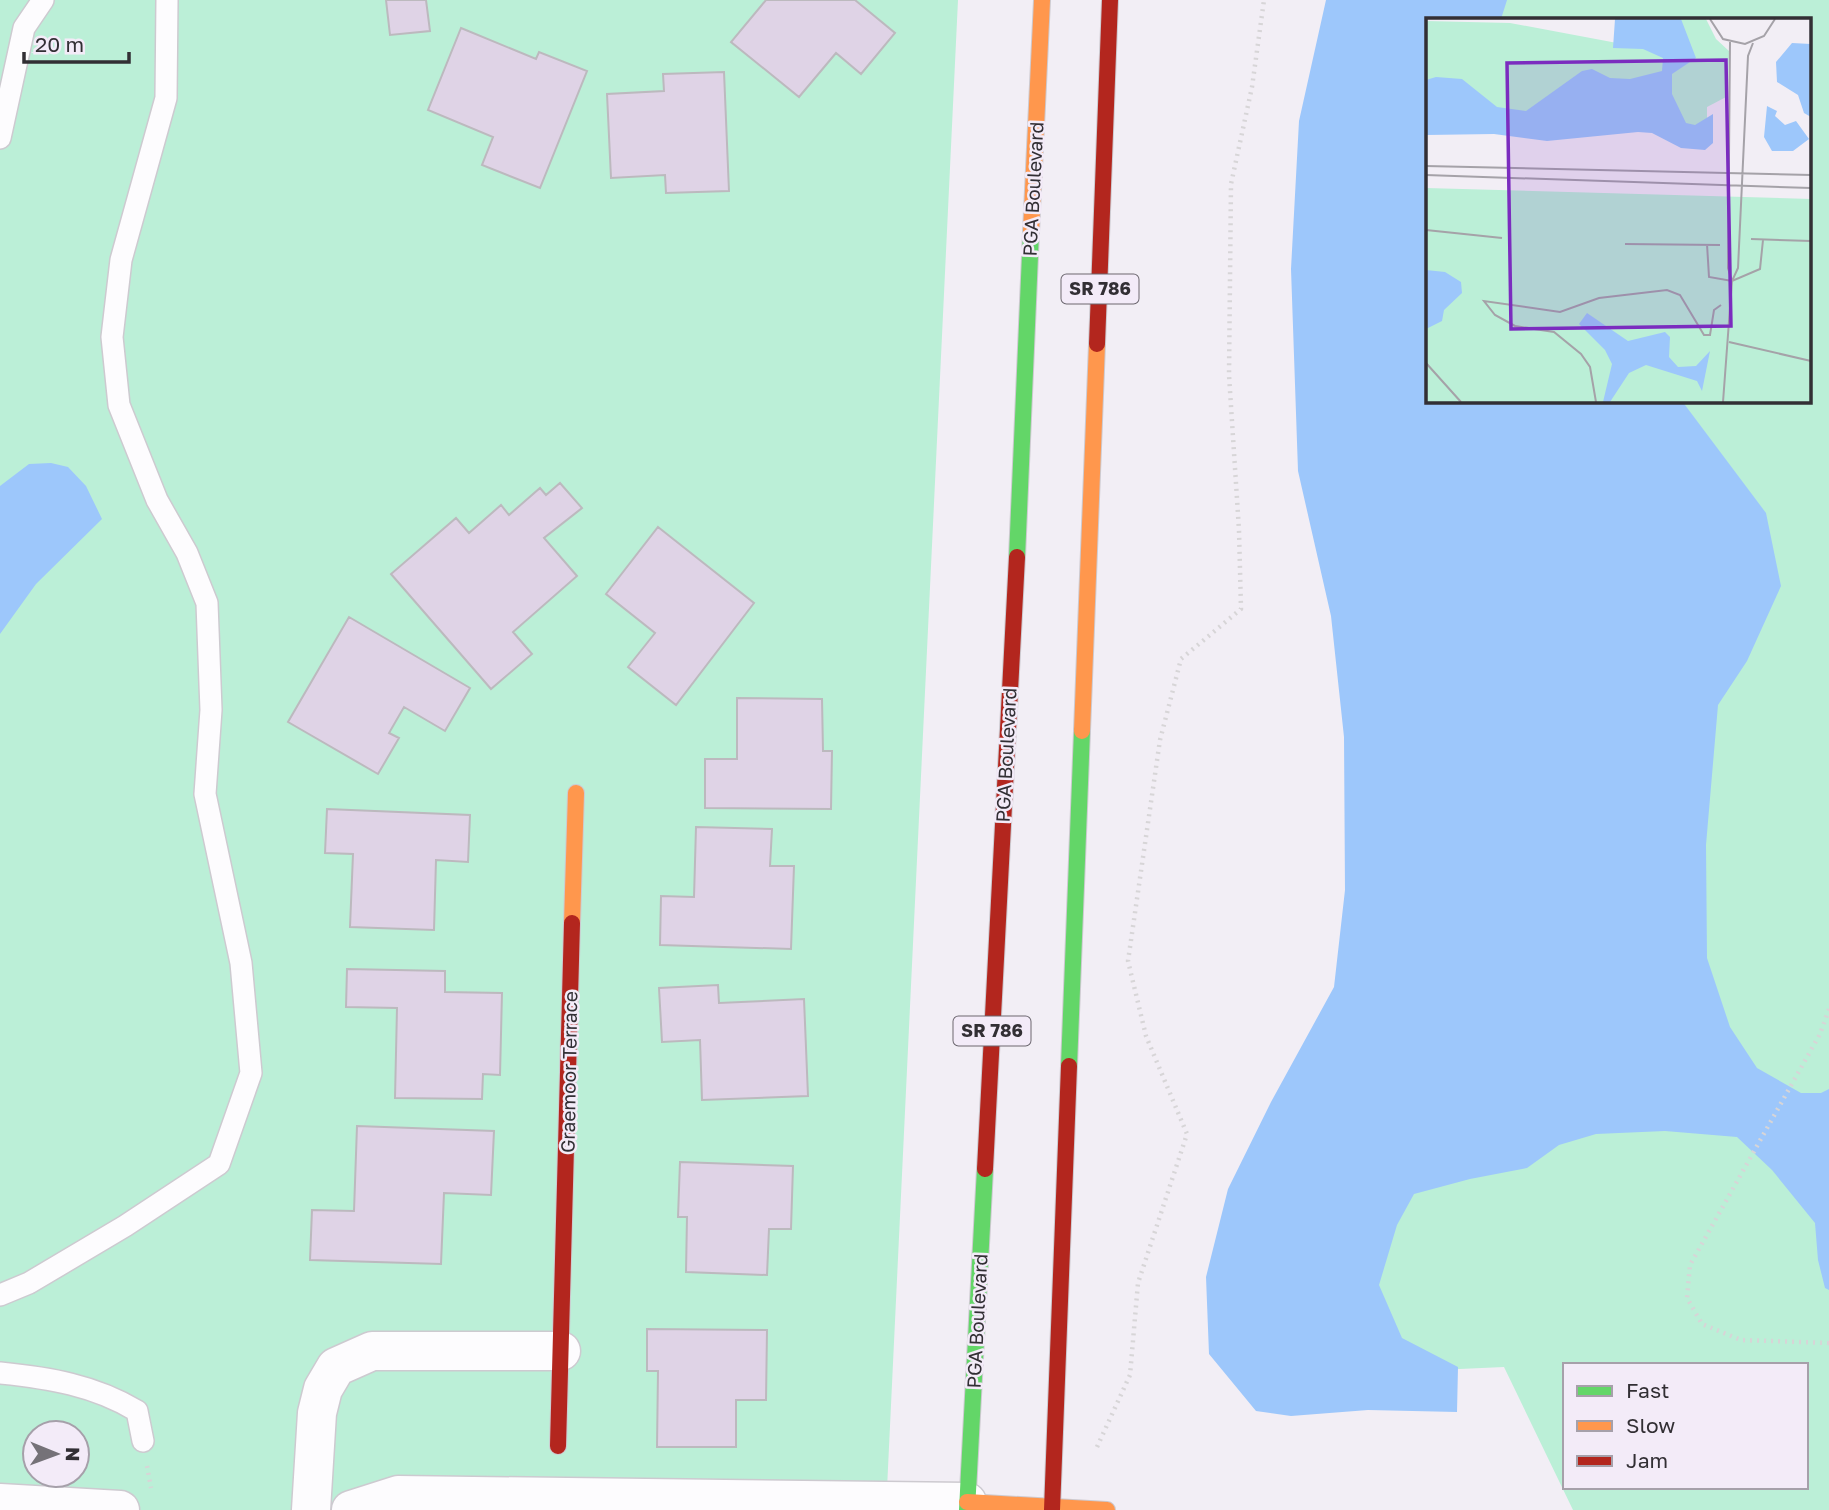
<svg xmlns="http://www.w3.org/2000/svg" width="1829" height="1510" font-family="'Golos Text',sans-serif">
  <rect width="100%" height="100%" fill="#f2eef5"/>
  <!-- green -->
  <path fill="#bbefd7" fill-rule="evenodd" d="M0,0H958L886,1510H0ZM35,1433H77V1475H35Z
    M1458,0H1829V1510H1573L1504,1367L1393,1372L1345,1240L1441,401H1810V19H1457ZM1565,1365H1806V1487H1565Z"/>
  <!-- water -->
  <path fill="#9dc7fb" d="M1326,0H1507L1501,19H1428V401H1682L1766,513L1781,586L1747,661L1718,705L1706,845L1707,958L1730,1027L1757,1068L1801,1093H1821L1829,1089V1290L1825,1288L1818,1260L1815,1223L1772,1170L1737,1137L1665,1131L1596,1134L1559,1145L1527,1168L1470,1179L1414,1194L1397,1225L1379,1285L1402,1338L1458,1367L1457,1412L1368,1410L1291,1416L1256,1411L1209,1354L1206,1277L1228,1189L1271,1102L1334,987L1345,890L1344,737L1331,616L1298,471L1291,269L1299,121Z
    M51,463L68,467L86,486L102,519L36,584L0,634V486L29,464Z"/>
  <!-- building -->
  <path fill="#dfd3e6" stroke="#bcb9be" stroke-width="2" d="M386,0H426L430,31L390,35Z
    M766,0H855L895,33L861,74L836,53L799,97L731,42Z
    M461,28L536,59L539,52L587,71L540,188L482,165L493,137L428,110Z
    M724,72L729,191L666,193L665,175L611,178L607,94L664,91L663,74Z
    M560,483L582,508L544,538L577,576L513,632L532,654L491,689L391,574L456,518L469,533L501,505L509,515L540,488L546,495Z
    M658,527L754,603L676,705L628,667L655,633L606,594Z
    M349,617L470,688L445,731L404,707L389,733L399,738L378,774L288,722Z
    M737,698L822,699L823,751H832L831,809L705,808V759H737Z
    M327,809L470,815L468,862L436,860L434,930L350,927L353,854L325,853Z
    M696,827L772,829L770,866H794L791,949L660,945L661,896L694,897Z
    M347,969L445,971V992L502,993L500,1075L483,1074L482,1099L395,1098L397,1008L346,1007Z
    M718,985L719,1003L804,999L808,1096L702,1100L700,1040L662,1042L659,988Z
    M357,1126L494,1131L491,1195L444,1193L441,1264L310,1260L312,1210L354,1211Z
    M680,1162L793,1166L791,1229H769L767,1275L686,1272L687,1217H678Z
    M647,1329L767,1330L766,1400H736V1447H657L658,1371H647Z"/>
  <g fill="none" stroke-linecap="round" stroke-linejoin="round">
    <defs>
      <path id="lane" d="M0,138L24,28L43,0
        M0,1295L29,1283L125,1226L219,1164L251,1073L241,963L205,794L211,710L207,603L187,553L157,500L119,405L112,337L121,260L166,98L167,0
        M0,1373C49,1378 94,1385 137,1411L143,1441"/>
      <path id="street" d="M0,1503L120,1510
        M311,1510L317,1413L323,1389L336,1367L372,1351H561
        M351,1510L398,1495L967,1502"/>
      <path id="fast" d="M1017,557L1031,232
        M1069,1066L1082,731
        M967,1510L985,1169"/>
      <path id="slow" d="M1031,232L1042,0
        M1082,731L1097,344
        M572,923L576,793
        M967,1502L1107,1510"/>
      <path id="jam" d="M1097,344L1110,0
        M985,1169L1017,557
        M558,1446L572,923
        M1052,1510L1069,1066"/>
    </defs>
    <!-- lane casing -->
    <use href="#lane" stroke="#cdcad0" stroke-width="24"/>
    <!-- street casing -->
    <use href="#street" stroke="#cdcad0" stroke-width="41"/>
    <!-- fast casing -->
    <use href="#fast" stroke="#cdcad0" stroke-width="18"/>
    <!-- slow casing -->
    <use href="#slow" stroke="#cdcad0" stroke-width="18"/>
    <!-- jam casing -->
    <use href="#jam" stroke="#cdcad0" stroke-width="18"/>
    <!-- path -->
    <path stroke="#d7d5d7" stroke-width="4.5" stroke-dasharray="2 5" stroke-linecap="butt" d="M1829,1009L1820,1034L1690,1265L1687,1298L1702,1324L1741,1340L1829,1343
      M1097,1447L1130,1375L1138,1283L1187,1134L1146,1036L1128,961L1160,740L1181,659L1241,609L1239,530L1229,375L1231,184L1252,87L1264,0
      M147,1466L151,1488"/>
    <!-- lane -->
    <use href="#lane" stroke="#fdfcfe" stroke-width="21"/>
    <!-- street -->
    <use href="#street" stroke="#fdfcfe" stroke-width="38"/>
    <!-- fast -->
    <use href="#fast" stroke="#63d668" stroke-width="16"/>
    <!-- slow -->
    <use href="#slow" stroke="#ff974d" stroke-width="16"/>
    <!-- jam -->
    <use href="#jam" stroke="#b3261e" stroke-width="16"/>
  </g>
  <g text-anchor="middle" stroke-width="5" stroke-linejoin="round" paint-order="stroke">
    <!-- shield labels -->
    <g fill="#f3ebf8" stroke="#6c676f" stroke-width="2">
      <rect x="1061.5" y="274.5" width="77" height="29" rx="5"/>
      <rect x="953.5" y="1016.5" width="77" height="29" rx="5"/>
    </g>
    <g font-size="18" font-weight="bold" fill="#322f34">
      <text x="1100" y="295">SR 786</text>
      <text x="992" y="1037">SR 786</text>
    </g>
    <!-- street labels -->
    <g font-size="19" fill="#322f34" stroke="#f3ebf8">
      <text transform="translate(1033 189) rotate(-87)" y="7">PGA Boulevard</text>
      <text transform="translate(1006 755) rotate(-87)" y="7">PGA Boulevard</text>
      <text transform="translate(569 1072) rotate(-89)" y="7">Graemoor Terrace</text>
      <text transform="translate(977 1321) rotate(-87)" y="7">PGA Boulevard</text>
    </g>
  </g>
  <!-- overview -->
  <g transform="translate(1426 18)">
    <rect width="385" height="385" fill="#f2eef5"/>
    <path d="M196,1H280L290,21L303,33L302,78L281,89V105L262,113L0,97V3L84,5L191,25ZM0,170L385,181V384H0Z" fill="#bbefd7"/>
    <path d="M189,1H255L270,40L246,56V76L260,105L269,107L287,96V125L279,132L255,130L226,115L212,114L121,123L68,116L0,117V62L10,59L36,61L71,89L100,93L156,53L166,51L184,60L204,61L236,53L237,40L217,31L187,30ZM366,25L385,26V99L378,95L372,77L351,64L350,44ZM341,88L351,93L349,98L359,107L370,103L383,121L367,133H346L338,119ZM0,252L19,254L35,264L36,275L18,292L16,303L0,311ZM161,295L202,323L239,314L244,319L243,339L252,349L270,348L284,333L276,373L271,363L220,347L203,355L184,384H177L186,346L179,332L153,306Z" fill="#9dc7fb"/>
    <path fill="none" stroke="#a5a2a8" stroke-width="2" d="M284,1L297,21L319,26L338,18L349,1M304,24L302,250L306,263M0,148L385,157M0,157L385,170M0,212L76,220M325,221L385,223M199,226L294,227M281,226L283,259L306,263L334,251L337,222M303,324L385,343M0,345L35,384M170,384L164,349L155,336L128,314L89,308L69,297L58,283L134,294L173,280L241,272L254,277L278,317H284L288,292L295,287M297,384L306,263L312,250L322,38L327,25"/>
    <path fill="#7b2cbf" fill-opacity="0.15" stroke="#7b2cbf" stroke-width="3.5" d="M300,42L305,308L85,311L81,45Z"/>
    <rect width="385" height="385" fill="none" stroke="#322f34" stroke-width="3.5"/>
  </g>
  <!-- legend -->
  <rect x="1563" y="1363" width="245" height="126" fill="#f3ebf8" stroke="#a6a0aa" stroke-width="2"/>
  <rect x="1577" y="1386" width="35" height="10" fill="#63d668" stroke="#a6a0aa" stroke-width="2"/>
  <text x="1626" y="1398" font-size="21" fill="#322f34">Fast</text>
  <rect x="1577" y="1421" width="35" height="10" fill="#ff974d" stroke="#a6a0aa" stroke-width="2"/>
  <text x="1626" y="1433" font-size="21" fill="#322f34">Slow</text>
  <rect x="1577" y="1456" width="35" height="10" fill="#b3261e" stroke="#a6a0aa" stroke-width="2"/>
  <text x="1626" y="1468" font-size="21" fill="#322f34">Jam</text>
  <!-- north arrow -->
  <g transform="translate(56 1454) rotate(91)"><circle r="33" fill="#f3ebf8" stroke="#a6a0aa" stroke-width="2"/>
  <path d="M0-5L12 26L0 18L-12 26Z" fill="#757278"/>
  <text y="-10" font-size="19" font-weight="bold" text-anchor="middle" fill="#322f34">N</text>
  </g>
  <!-- scale -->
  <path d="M24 52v10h105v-10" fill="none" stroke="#322f34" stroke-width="3.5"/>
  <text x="35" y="52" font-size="21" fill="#322f34" stroke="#f3ebf8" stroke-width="5" paint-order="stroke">20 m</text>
</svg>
